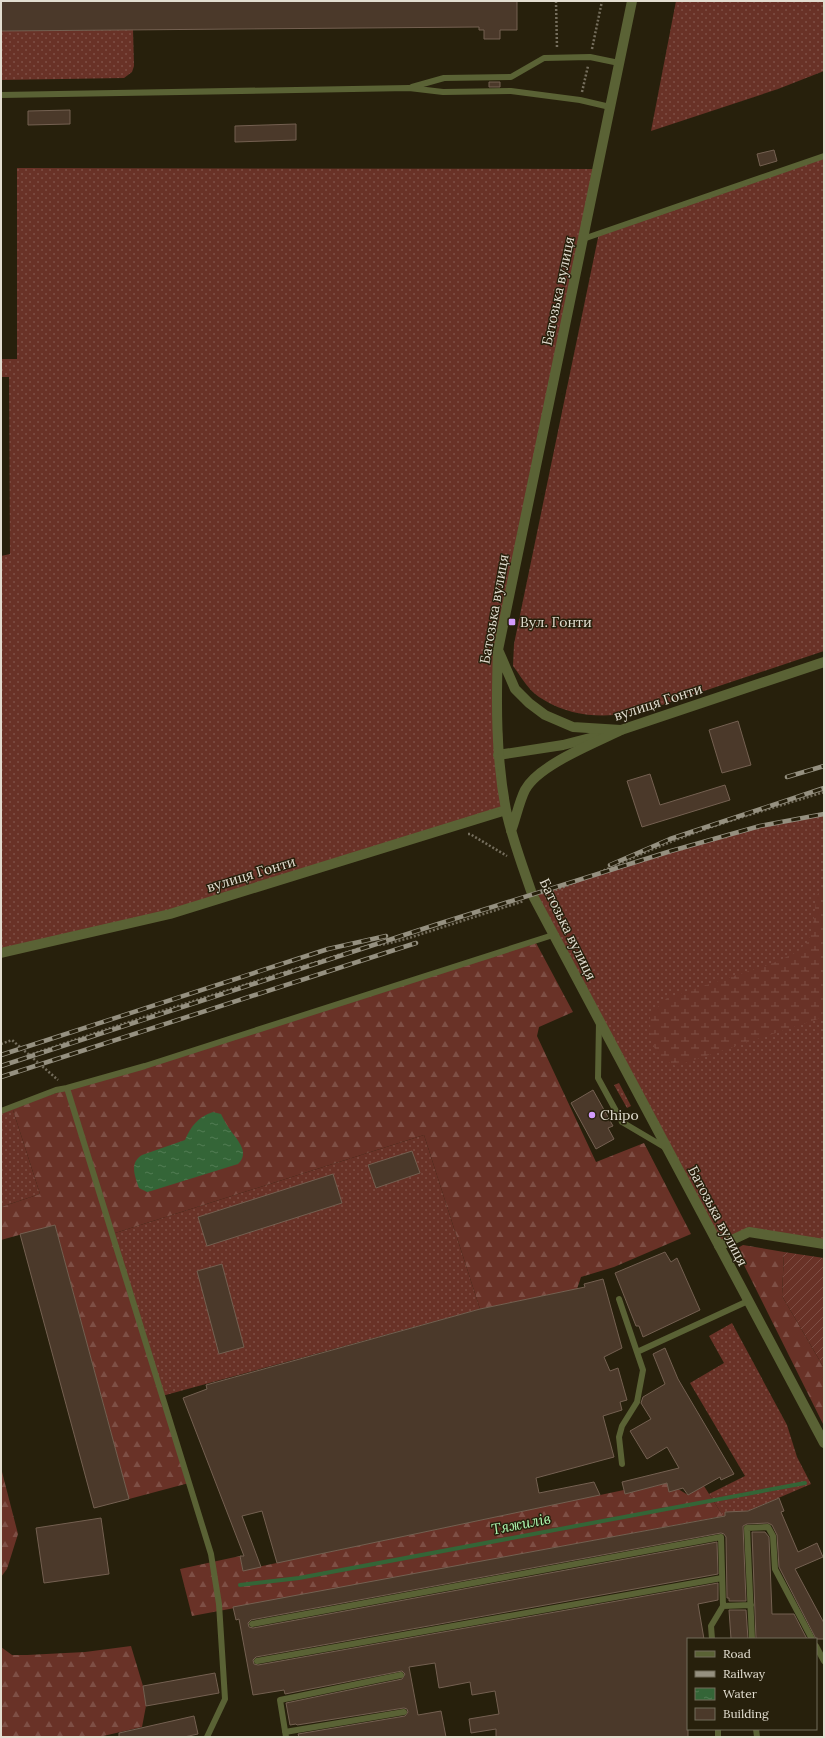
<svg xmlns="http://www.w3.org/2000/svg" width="825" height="1738" font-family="Lora,serif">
  <defs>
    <pattern id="grass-dots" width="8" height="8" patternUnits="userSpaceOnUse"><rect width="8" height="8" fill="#693227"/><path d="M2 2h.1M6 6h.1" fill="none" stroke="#7e4f45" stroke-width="1.8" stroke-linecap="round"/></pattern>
    <pattern id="forest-firs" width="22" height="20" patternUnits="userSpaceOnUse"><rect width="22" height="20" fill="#693227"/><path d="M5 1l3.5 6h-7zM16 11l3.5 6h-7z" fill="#7e4f45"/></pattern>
    <pattern id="wetland-marsh" width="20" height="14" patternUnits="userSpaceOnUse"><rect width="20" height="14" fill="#693227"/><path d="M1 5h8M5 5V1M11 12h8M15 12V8" fill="none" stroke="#7e4f45"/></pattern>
    <pattern id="garden-furrows" width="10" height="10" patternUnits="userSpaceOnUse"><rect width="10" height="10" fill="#693227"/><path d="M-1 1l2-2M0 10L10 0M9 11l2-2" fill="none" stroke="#7e4f45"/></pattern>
    <pattern id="water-ripples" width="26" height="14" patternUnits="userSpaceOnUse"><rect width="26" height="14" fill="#346537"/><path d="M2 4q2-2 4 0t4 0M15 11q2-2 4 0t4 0" fill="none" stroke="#517b53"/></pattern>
  </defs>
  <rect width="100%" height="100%" fill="#27200c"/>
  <!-- grass -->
  <path fill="url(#grass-dots)" d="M676,1H824V71L778,89L651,131Z
    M133,29L134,66L132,72L124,78L1,80V31Z
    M824,156V651L650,709C614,718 577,720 544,700C541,698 537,696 534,693C526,686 520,675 513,666L514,644L599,233Z
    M17,168L597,169L498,650L506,810L170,914L1,953V556L10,554L9,377H1V359H17Z
    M824,814V1244L749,1232L719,1246L532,894L728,834L792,819Z
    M619,1083L631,1106L627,1108L614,1085Z
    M12,1107L40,1194L1,1207V1111Z
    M424,1135L480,1309L162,1396L112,1234Z
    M732,1323L787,1425L797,1457L811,1484L750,1510L723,1516L709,1494L745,1476L690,1383L724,1363L709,1336Z"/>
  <!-- forest -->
  <path fill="url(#forest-firs)" d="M535,941L573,1012L539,1027L537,1036L596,1162L644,1143L691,1234L614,1267L581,1277L577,1289L480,1309L424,1135L112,1234L189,1483L129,1499L55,1225L1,1240V1207L40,1194L12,1107Z
    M743,1245L784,1252L782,1296L824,1368V1426L736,1249Z
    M1,1468L18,1534L7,1569L1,1577Z
    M667,1483L669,1492L678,1489L688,1495L704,1486L723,1516L192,1616L180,1569L240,1556L243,1570L624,1490L625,1494Z
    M131,1646L143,1686L146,1706L142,1727L99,1737H1V1647L12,1655H27L85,1652Z"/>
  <!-- wetland -->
  <path fill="url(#wetland-marsh)" d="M824,886V1017L676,1066C651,1054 650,1041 650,1015L667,998L773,963L793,954L807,943L812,931L817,895Z"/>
  <!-- garden -->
  <path fill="url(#garden-furrows)" d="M784,1252L824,1258V1368L782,1296Z"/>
  <!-- water -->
  <path fill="url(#water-ripples)" d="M213,1112L221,1114C224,1120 227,1126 231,1131C238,1141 250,1153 238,1164L151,1191L147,1192L139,1188C135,1176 129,1163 142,1155L185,1140C191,1126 198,1117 213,1112Z"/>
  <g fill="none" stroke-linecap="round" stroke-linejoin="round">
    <!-- stream -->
    <path stroke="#346537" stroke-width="4" d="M240,1585L299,1578L805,1483"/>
  </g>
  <!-- building -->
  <path fill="#4b392a" stroke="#746051" d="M1,1H517V30H500V39H484V30H479V27L1,31Z
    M489,82H500V87H489Z
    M70,110V124L28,125V111Z
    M296,124V140L235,142V126Z
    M774,150L777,161L760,166L757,154Z
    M738,721L751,765L722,773L709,730Z
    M650,774L660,805L725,785L730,800L642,827L627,781Z
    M593,1090L613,1126L608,1128L614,1139L596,1149L571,1103Z
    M412,1151L420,1173L376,1188L368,1165Z
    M333,1174L342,1203L207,1246L198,1217Z
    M55,1225L129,1499L94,1508L20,1234Z
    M665,1252L671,1262L677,1258L700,1310L643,1337L639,1326H636L615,1273Z
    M222,1264L244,1347L219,1354L197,1271Z
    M603,1279L622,1348L604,1357L610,1371L618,1368L627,1400L620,1402L622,1410L603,1416L614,1457L536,1478L539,1493L594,1482L600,1495L277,1563L262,1511L242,1516L261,1567L243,1571L240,1556H244L183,1398L207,1389L206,1385L480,1309L585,1287L584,1284Z
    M665,1348L678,1379L734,1474L721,1480L720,1477L688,1495L683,1488L669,1492L667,1483L625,1494L622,1482L679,1468L667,1447L647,1459L630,1431L651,1419L641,1403L643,1397L665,1384L653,1354Z
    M779,1498L784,1511L781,1512L798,1552L817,1543L823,1557L795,1569L824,1623V1639H816L779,1567L777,1535L772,1525L768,1523L747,1524L743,1526L746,1601H729V1598H727L726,1537L724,1534L721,1533L251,1620L248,1623L249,1627L253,1628L717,1542L718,1574L256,1657L253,1660L254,1664L258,1665L718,1583V1600L698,1604L704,1639H688V1737H496V1729L471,1733L469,1719L499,1714L495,1691L472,1695L470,1682L439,1688L435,1663L409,1667L418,1715L441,1711L446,1737H299L298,1734L405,1716L408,1712L407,1709L404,1708L297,1725L296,1724L290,1725L286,1703L402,1679L405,1674L402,1671L285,1694L284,1690L253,1695L239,1619L236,1620L233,1607L725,1516V1512L748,1511Z
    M101,1518L109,1574L44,1583L36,1528Z
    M752,1532H765L769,1537L772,1614H794L807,1639H756Z
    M729,1610H746L748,1639H731Z
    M215,1673L219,1693L146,1706L143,1686Z
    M194,1716L198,1734L184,1737H119V1733Z"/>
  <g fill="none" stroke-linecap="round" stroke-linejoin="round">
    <!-- path -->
    <path stroke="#756e5d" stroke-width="2.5" stroke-dasharray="2 2" stroke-linecap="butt" d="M556,1L557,48
      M592,49L602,1
      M582,92L588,66
      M468,834H470L507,856
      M544,894C588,879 630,858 673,841C722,822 774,808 824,792
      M1,1044L12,1040L58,1080
      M29,1055L162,1011L376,943L381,945L406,939L524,901"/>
    <!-- service -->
    <path stroke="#5a6235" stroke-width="6" d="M412,87L444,78L511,77L544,58L590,57L619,63
      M1,95L409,88L443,92L511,91L580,100L610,107
      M583,239L824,156
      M599,1022L598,1078L622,1122L666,1148
      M1,1111L56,1090L67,1088
      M619,1299L643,1370L637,1402L622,1426L619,1437L622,1464
      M637,1352L748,1301
      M723,1606L751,1605
      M252,1624L721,1537L723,1606L711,1626L712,1639
      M752,1639L747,1528L768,1527L773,1536L775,1569L812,1639
      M816,1646L824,1661
      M257,1661L722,1578
      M718,1729V1737
      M756,1729L757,1737
      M285,1732L404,1712
      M207,1737L225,1699L219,1604L211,1554L67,1088L145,1066L553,935
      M286,1737L280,1700L401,1675"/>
    <!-- minor -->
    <path stroke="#5a6235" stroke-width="10" d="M498,755L563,745L621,730L824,662
      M719,1246L749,1232L824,1244"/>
    <!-- tertiary -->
    <path stroke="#5a6235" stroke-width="10" d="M632,1L498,650C496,704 496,757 506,810C512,839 523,867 532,894L824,1443
      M499,652L515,689L529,703L545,715L573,727L621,730
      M511,831C516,818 519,802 525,790C538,765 595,743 621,730
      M1,953L170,914L506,810"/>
    <defs>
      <path id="rail" d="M787,777L824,766
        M610,865L670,839L824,788
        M1,1055L328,949L386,936
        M1,1066L438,924L671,851L760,826L824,814
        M1,1077L416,943"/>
    </defs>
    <!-- rail casing -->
    <use href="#rail" stroke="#959080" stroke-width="4.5"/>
    <!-- rail -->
    <use href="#rail" stroke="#27200c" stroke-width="3" stroke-dasharray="9" stroke-linecap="butt"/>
  </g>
  <!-- markers -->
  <g fill="#d39cfc" stroke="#27200c" stroke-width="1.5">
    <rect x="508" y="618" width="8" height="8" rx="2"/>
    <circle cx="592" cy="1115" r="4"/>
  </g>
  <g text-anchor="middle" stroke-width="3" stroke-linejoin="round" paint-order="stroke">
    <!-- street labels -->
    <g font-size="14" fill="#e2ddd0" stroke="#27200c">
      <text transform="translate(558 291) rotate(-78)" y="5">Батозька вулиця</text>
      <text transform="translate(494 609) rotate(-80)" y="5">Батозька вулиця</text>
      <text transform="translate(658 702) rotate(-18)" y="5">вулиця Гонти</text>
      <text transform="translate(251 874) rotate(-17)" y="5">вулиця Гонти</text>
      <text transform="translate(568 929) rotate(64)" y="5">Батозька вулиця</text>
      <text transform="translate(718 1216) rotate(62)" y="5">Батозька вулиця</text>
    </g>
    <!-- poi labels -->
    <g font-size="14" fill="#e2ddd0" stroke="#27200c" text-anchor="start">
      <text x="520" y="627">Вул. Гонти</text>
      <text x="600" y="1120">Chipo</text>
    </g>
    <!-- water labels -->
    <g font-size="15" font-style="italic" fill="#acf6af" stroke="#27200c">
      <text transform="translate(521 1524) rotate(-11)" y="5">Тяжилів</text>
    </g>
  </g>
  <!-- border -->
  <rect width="825" height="1738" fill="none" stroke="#e2ddd0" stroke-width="4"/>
  <!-- legend -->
  <rect x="687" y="1638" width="130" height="92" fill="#27200c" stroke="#726c5a"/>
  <rect x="695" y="1651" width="20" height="6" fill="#5a6235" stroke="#726c5a"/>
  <text x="723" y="1658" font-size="12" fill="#e2ddd0">Road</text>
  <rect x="695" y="1671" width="20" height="6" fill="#959080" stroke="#726c5a"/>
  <text x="723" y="1678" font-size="12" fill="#e2ddd0">Railway</text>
  <rect x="695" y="1688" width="20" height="12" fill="url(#water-ripples)" stroke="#726c5a"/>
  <text x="723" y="1698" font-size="12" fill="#e2ddd0">Water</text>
  <rect x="695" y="1708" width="20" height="12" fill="#4b392a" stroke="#726c5a"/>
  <text x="723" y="1718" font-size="12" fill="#e2ddd0">Building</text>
</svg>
